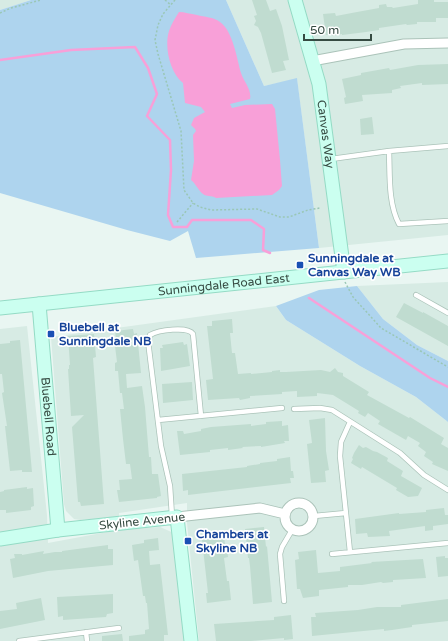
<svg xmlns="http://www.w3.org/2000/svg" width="448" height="641" font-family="'Varela Round',sans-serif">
  <rect width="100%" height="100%" fill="#e9f6f2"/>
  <!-- residential -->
  <path fill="#d7ebe4" d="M0,0H31L0,10Z
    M226,0H448V235L319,248L297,79L264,86Z
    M448,282V361L417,345L383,319L357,286Z
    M276,306L286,320L360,366L416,397L448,422V641H199L187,523V503L119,513V517L80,520L74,519L66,511L64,504L51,337Z
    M27,326L47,515L48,543L118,530L160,527L176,534L185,641H0V329Z"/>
  <!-- green -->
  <path fill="#aed4ee" d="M31,0H226L264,86L297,78L319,248L196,258L188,231L170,241L127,230L0,193V10Z
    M357,286L383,319L417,345L448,361V422L416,397L360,366L286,320L276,306L319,290Z"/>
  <!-- water -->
  <path fill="#f8a0d8" d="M179,12C185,12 190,14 197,15C205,17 213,17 220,22C233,31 237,59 241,73C244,82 252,90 250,99L230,104L232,108L245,105L272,104L275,109L280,160L282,186L279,190L272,195L216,198C211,195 207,197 203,194C198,190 196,184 191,180L194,161L193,135L196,131L195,129L191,125L194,118L205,112L201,107L185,103L183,83C170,73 164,47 169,31C171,25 175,18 179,12Z"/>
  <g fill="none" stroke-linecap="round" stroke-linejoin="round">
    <!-- stream -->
    <path stroke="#f8a0d8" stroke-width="2.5" d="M0,60L71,50L135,47L148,68L157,94L147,116L170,140L171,170L168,215L173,227H187L192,220H251L264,229L263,250L270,253
      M309,298L430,378L448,387"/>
  </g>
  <!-- building -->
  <path fill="#c0dcd0" d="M252,0H266L270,11L276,9L282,26L289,60L283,61L286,70L272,73L261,33L258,27L254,25L256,21L254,16L257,15Z
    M418,0H434V2H448V18H436V22H417V24L407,25L406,24L379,28V30L366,32L342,35V34L332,36V34L326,35L323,14L335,13L336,16L357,12L379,8V5L386,4L387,7H392L393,8L418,4Z
    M448,64V84L422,85V83L400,86L401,88L392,90V93L362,95L363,101L345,104L344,98L346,97L342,79L361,75V73L389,68L390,70L418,65Z
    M372,117L374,134L361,135L360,119Z
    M404,303L423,313V312L448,326V346L396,317Z
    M232,319L233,333H230L232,353H235L238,374L251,373V374L272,372V371L280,370V372H286L321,370L330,372L335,368L338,372L343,373V376L369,392L367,395L409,418L410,417L444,438L441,444L448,448V471L432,464L433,462L424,456L426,452L418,446L420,443L408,436L406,440L378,424L380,421L368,413L365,417L358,413L359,411L333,395L317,393V396L297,397V391L282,392V394L250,396V398L240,400L239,398L208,400L206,380L213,379L207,326H212V321Z
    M133,329L134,334L137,333L141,373L126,374L127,388L142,386L145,407L149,457H151L152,474H158L161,496L157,497V498L119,502L117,490H120L119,480L132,479L130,464H126L123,439L120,409H124L122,393H120L118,371H115V363L117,362L115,346H117L115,331Z
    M94,334L96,357L93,358L104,504L81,506L80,502H78L72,427L84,415L71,416L68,369H69V365H70L68,336Z
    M20,340L32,472H22V470L10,471L5,426H7L2,393L4,392L2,374H0V344L10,343V341Z
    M183,342L184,345L187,344L190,366L161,371L160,348H163L162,345Z
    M192,382L193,400L163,403L162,384Z
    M325,418L326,451L329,470L325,471L326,482L311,483L307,444L312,443L309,420Z
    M282,421V426L288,425L289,441H284L285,443L261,447V446L242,447L243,448L228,450V448L210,450V452L180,455L177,431H183L184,434L201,431V429L211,427L251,424V426L266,424V422Z
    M359,445L363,448L366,447L373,451L377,452L388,458L387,461L403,471L401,476L422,488L418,496L408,497L396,490L397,488L362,467L361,469L351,463L353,459L352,458L354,453Z
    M290,457L291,471H293L294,478H290L291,483L188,495V490L183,491L182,474L247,467V466L260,464V463L277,461V459Z
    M27,487V489L33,488L34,506L31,507V510L6,513V510H0V492L4,491V490Z
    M444,508L445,515H448V524L433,526V530L425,531V526L389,531L390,536L368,537L367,533L356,534L355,519L399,513V514L426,512V510Z
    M264,527L266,547L267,546L272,602L253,604L250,566L249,558H248L245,529Z
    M218,535V537H224L226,550L227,549L228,557L224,558L227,581H229L231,600L207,603L206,593H208L202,540L206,539V536Z
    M158,538L159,550L149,551L150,565L160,564L168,635H164V641H129V636L145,634V630L149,629L147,603H146L145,596H143L138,560L134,561L132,545L144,543V540Z
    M108,545V549H113V565L48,571L13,578L10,559L15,558L14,554H22V555L44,551L43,554L55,552H62V551Z
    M316,550L318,573L340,571V567L372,563L371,562L423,559L426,578L393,580V582L383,583L381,582L362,585H348V587L319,590V596L303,598L300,589H297L295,560L299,559L298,552Z
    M445,556V558H448V576L438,577L436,557Z
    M113,594V613L107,614L106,617L63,620V616L58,617L57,597Z
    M41,598L45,620L0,629V611L17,609L16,603Z
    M448,599V621L412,625V627L392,630L384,631V629L312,636L311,617H316L315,613L358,610L377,607H401V605Z
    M291,615L293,639L284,640V638L251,641H216L214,624L274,620V617Z
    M122,634L123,641H102V636Z"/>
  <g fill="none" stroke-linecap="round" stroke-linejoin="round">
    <defs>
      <path id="lane" d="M389,151C390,175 388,203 399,224L448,221
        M331,159L389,151L448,146
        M416,295L448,313
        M294,409L320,408L332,410L400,453L424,475L448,490
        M158,420L282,408
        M350,422L341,442L340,456L350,552
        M172,516L170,486L161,446L148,341L150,335C158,330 188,326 193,334L201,416
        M314,516L346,513
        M332,554L448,543
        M284,601L280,554L282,547L292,530
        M86,632L87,641
        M19,641L119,628"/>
      <path id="street" d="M312,61L404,44L448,43
        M285 517a14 14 0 1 1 28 0a14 14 0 1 1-28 0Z
        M177,517L260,508L285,514"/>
      <g id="secondary">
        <path id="s1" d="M295,0L319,84L344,272"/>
        <path id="s2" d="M39,304L58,530"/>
        <path id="s3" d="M0,308L448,261"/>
        <path d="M0,539L58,530L177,517L191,641"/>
      </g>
    </defs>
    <!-- lane casing -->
    <use href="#lane" stroke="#abc3b9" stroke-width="6"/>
    <!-- street casing -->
    <use href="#street" stroke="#abc3b9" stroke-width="11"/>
    <!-- secondary casing -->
    <use href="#secondary" stroke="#94dbc5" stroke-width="15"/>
    <!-- path -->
    <path stroke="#9ac7b5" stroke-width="1.5" stroke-dasharray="2 2" stroke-linecap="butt" d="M165,0L171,5
      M175,0L163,14L158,25L155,40L158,54L181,131L184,190L193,203L200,207L211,210L257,209L280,217H289L308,210L320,208
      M0,13L11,8L41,0
      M177,222L193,203
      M345,282L353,297L381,328L448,367"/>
    <!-- lane -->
    <use href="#lane" stroke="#fff" stroke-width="4.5"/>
    <!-- street -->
    <use href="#street" stroke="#fff" stroke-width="9"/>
    <!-- secondary -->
    <use href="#secondary" stroke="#cbfff0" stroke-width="13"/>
  </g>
  <!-- markers -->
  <g fill="#1a4fb4" stroke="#fff" stroke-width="1.5">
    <rect x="296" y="261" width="8" height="8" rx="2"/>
    <rect x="47" y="330" width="8" height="8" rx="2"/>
    <rect x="184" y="537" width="8" height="8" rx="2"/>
  </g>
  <g text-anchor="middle" stroke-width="3.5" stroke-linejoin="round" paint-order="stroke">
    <!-- street labels -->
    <g font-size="12" fill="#364b42" stroke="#fff">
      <text dy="4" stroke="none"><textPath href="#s1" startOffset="138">Canvas Way</textPath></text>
      <text dy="4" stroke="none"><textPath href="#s3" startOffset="225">Sunningdale Road East</textPath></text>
      <text dy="4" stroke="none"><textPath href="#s2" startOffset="113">Bluebell Road</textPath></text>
      <text transform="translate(142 521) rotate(-6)" y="4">Skyline Avenue</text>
    </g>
    <!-- transit labels -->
    <g font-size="12" font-weight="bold" fill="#164399" stroke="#fff" text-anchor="start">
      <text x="308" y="262">Sunningdale at<tspan x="308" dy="14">Canvas Way WB</tspan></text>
      <text x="59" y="331">Bluebell at<tspan x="59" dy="14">Sunningdale NB</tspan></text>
      <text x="196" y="538">Chambers at<tspan x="196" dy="14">Skyline NB</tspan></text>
    </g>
  </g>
  <!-- scale -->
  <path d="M304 34v6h67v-6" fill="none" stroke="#364b42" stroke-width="2"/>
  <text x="310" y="34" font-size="12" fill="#364b42" stroke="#ffffff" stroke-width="3" paint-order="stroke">50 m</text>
</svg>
